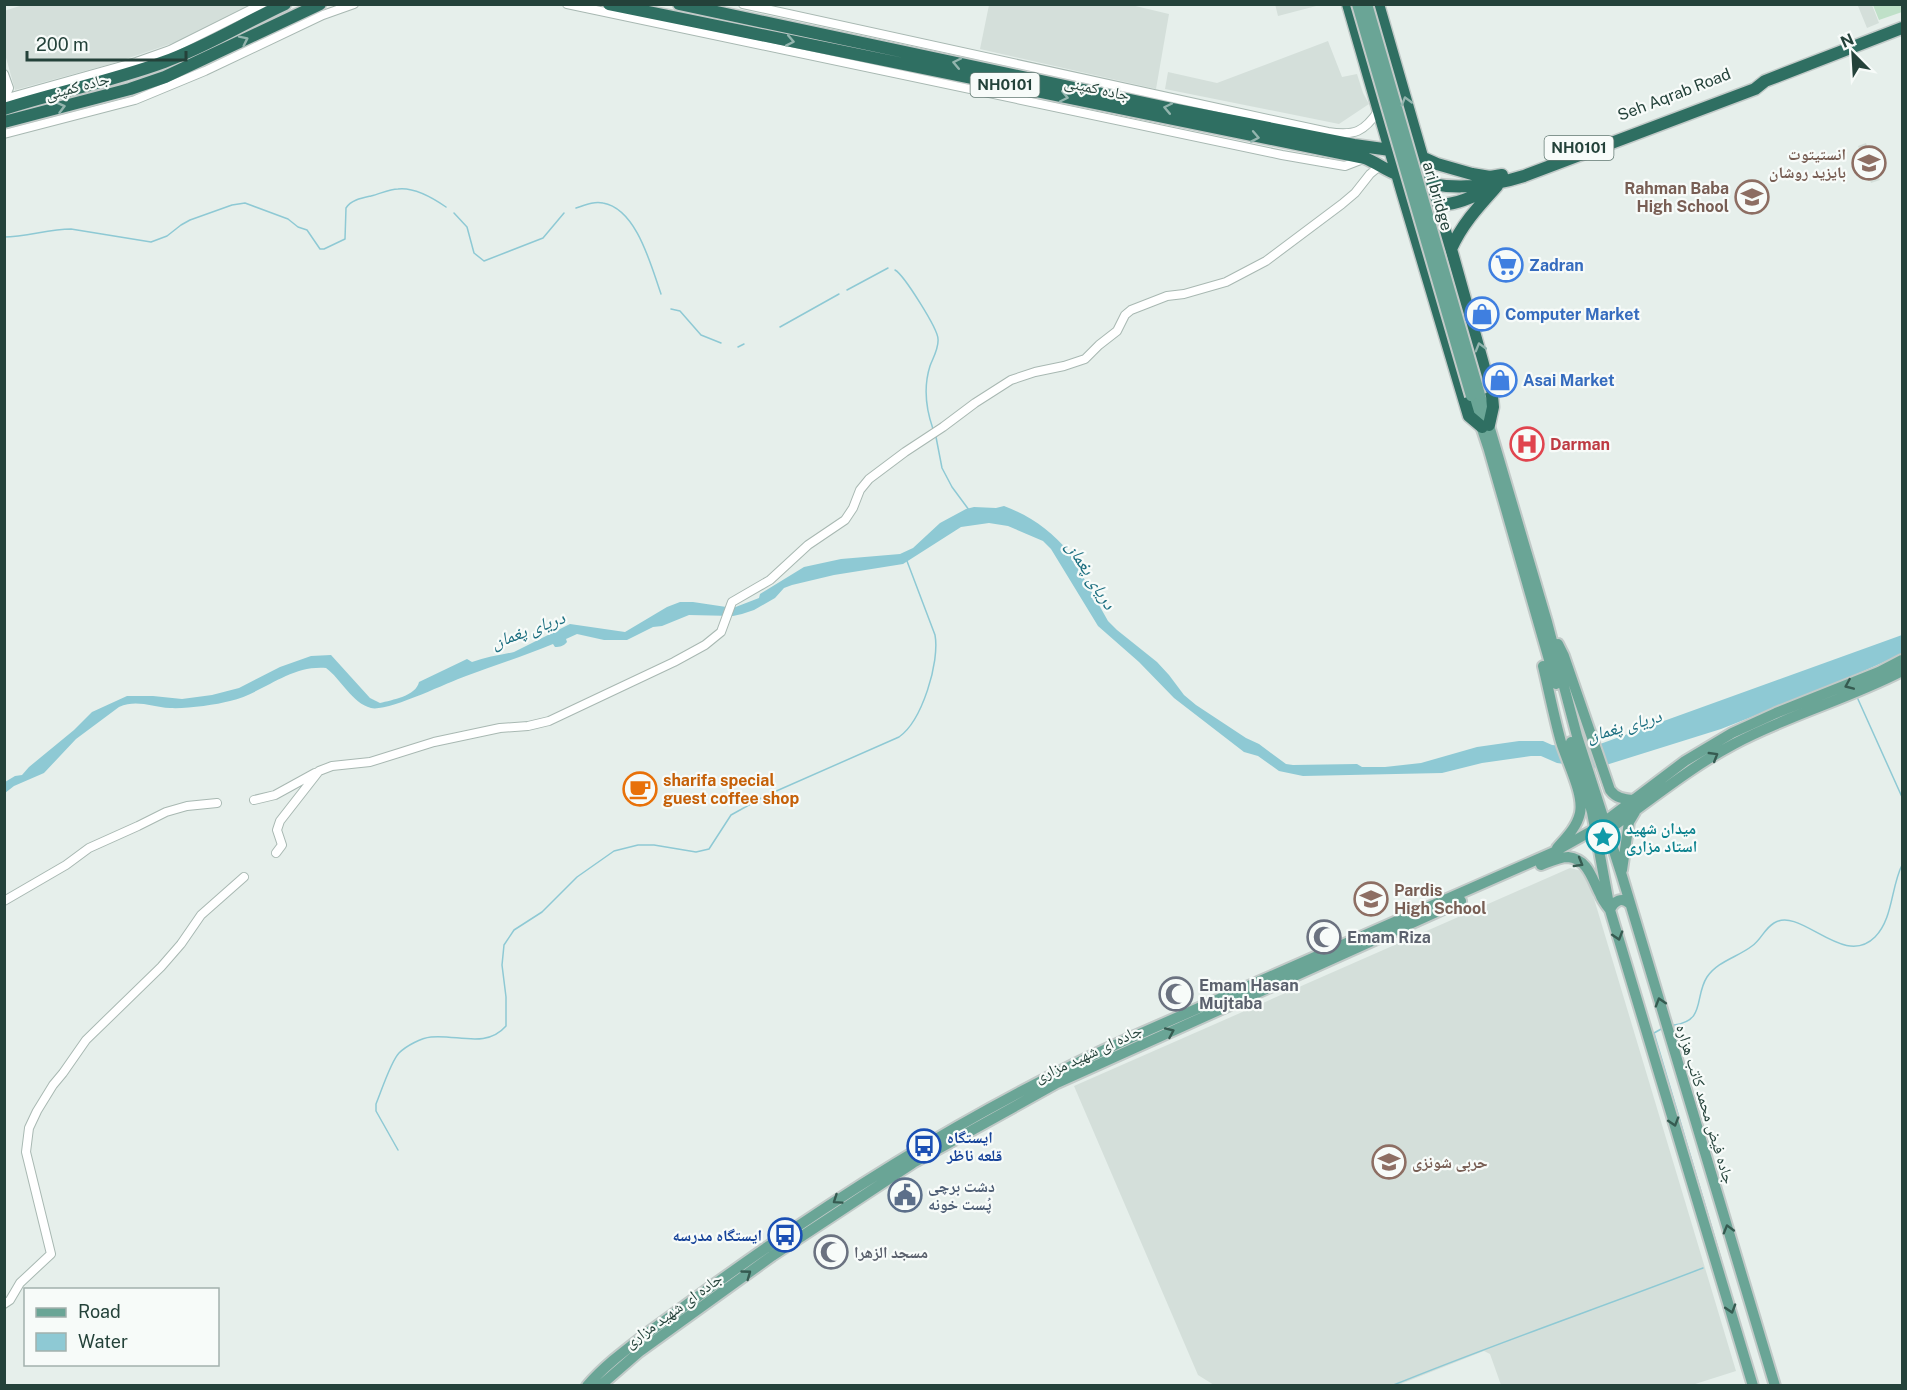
<svg xmlns="http://www.w3.org/2000/svg" width="1907" height="1390" font-family="'Public Sans','Noto Naskh Arabic',sans-serif">
  <rect width="100%" height="100%" fill="#e6efeb"/>
  <!-- built -->
  <path fill="#d4dfda" d="M26,4L253,5L179,41L114,63L15,90L5,54L4,11Z
    M1127,4L1169,14L1156,89L980,49L989,5Z
    M1275,4H1320V5L1278,16Z
    M1861,4L1872,5L1879,23L1867,28L1858,6Z
    M1328,41L1342,77L1357,74L1363,93L1369,104L1339,124L1165,89L1168,72L1217,83Z
    M1866,143L1880,180L1871,183L1858,146Z
    M1537,434L1541,446L1518,455L1513,443Z
    M1570,868L1582,871L1589,882L1736,1371L1692,1385H1501L1490,1354L1484,1351L1398,1385H1214L1198,1375L1074,1086Z"/>
  <!-- green -->
  <path fill="#bfe0c8" d="M1873,5H1902V12L1879,20Z"/>
  <!-- water -->
  <path fill="#8ec9d4" d="M1004,506C1031,516 1051,531 1069,552L1108,621L1117,630L1157,662L1169,675L1184,695L1196,705L1246,738L1259,744L1286,764L1293,765L1357,764L1362,767H1385L1421,763L1477,747L1519,741H1543L1552,745L1589,748L1902,635V654L1830,686L1721,729L1606,765L1593,768L1557,763L1541,756H1531L1482,763L1442,773L1303,776L1279,771L1258,756L1244,752L1174,698L1139,662L1098,626L1051,549L1043,541L1008,526L989,523L961,527L903,564L834,575L792,585L784,588L775,598L754,610L742,614L733,616L689,615L662,626L653,627L627,640H604L577,634L566,639L567,642C564,646 560,647 555,647L553,644C524,656 495,665 466,676C446,683 388,712 371,708C352,703 341,679 326,668C289,665 264,693 230,701C215,705 185,709 170,708C151,707 137,699 119,707L76,739L44,773L14,786L5,793V782L15,776L22,775L29,767L74,730L92,712L127,696H153L182,699L212,695L239,688L280,667L311,656L331,655L370,698L380,703C392,700 416,696 419,682L467,659L472,662C486,657 500,655 514,652L570,624L625,632L667,607L680,602H693L733,608L759,598L760,594L804,567L841,559L900,554L913,548L940,523L966,509L974,507L996,508Z"/>
  <g fill="none" stroke-linecap="round" stroke-linejoin="round">
    <!-- stream -->
    <path stroke="#8ec9d4" stroke-width="1.5" d="M576,208C585,205 594,201 603,203C637,209 651,266 661,294
      M454,213L467,227L474,253L484,261L543,238L564,213
      M4,237C27,237 48,229 71,229L151,242L167,236L181,225L190,220L232,205L245,203L288,219L298,227L307,230L320,249H324L345,239L346,208C351,200 362,198 371,196C380,194 389,189 398,189C414,187 433,198 446,207
      M895,270C904,275 938,329 938,339C939,348 933,358 930,366C923,388 926,409 933,429
      M847,290L888,268
      M671,309L680,311L701,335L721,343
      M780,327L839,294
      M738,347L744,344
      M936,437L942,468L952,487L969,510
      M1857,697L1902,797
      M1674,1025C1706,1021 1694,997 1707,977C1718,961 1738,957 1752,946C1761,940 1764,929 1774,923C1801,906 1843,969 1875,937C1893,919 1891,887 1902,865
      M1663,1028L1654,1033L1721,1259H1720
      M398,1150L376,1111V1104C381,1092 391,1061 399,1053C406,1046 421,1038 431,1037C457,1034 486,1049 506,1026V997L502,965L504,945L514,930L542,912L577,877L614,851L638,845H654L696,852L709,849L731,815L765,796L899,737C922,721 940,662 935,635L907,561
      M1391,1386C1494,1344 1599,1308 1703,1268"/>
    <defs>
      <path id="minor" d="M567,4L1282,155L1345,166L1363,159
        M743,4L1328,132C1355,136 1364,132 1379,110
        M4,74L9,88L6,95L8,101
        M4,99L136,62L170,50L262,4
        M4,134L135,100L205,71L323,15L354,4
        M254,800L275,795L315,773
        M276,853L282,845L277,830L280,821L319,771L332,766L370,762L434,742L500,728L528,726L549,721L674,662L705,645L721,632L732,602L770,580L808,545L845,520L853,508L860,490L869,479L905,452L943,427L975,403L1011,380L1035,372L1064,366L1085,359L1099,345L1117,331L1125,315L1131,310L1167,296L1184,294L1226,282L1266,261L1342,204L1355,193L1370,174L1381,165
        M4,901L66,865L89,848L138,826L166,812L187,806L217,803
        M4,1304L10,1300L20,1283L51,1254L26,1152L29,1128L37,1111L53,1085L63,1073L86,1040L161,967L181,944L201,915L244,877"/>
      <path id="major" d="M1480,395L1547,622L1577,736L1622,876L1775,1386
        M1471,396L1489,450L1556,684
        M1558,644L1564,656L1610,790C1616,798 1623,799 1634,800
        M1543,666C1549,691 1554,717 1561,742C1567,762 1584,794 1580,813C1577,827 1566,838 1557,848
        M1571,742L1592,812L1610,910L1753,1386
        M1602,834C1646,804 1687,769 1734,744C1788,715 1848,699 1902,671
        M1541,865C1549,862 1559,857 1568,857C1588,859 1592,879 1600,894C1602,900 1606,905 1610,910C1614,901 1622,896 1630,904
        M1622,870L1629,822L1635,812
        M587,1386C605,1365 627,1349 649,1332C671,1316 693,1300 715,1284C845,1190 982,1105 1128,1039L1554,852L1595,829L1685,761L1732,733L1776,713L1879,672L1902,660
        M600,1386L639,1352L772,1256L913,1163L1057,1083L1461,901"/>
      <path id="highway" d="M609,4L1365,158C1377,163 1387,171 1399,175C1438,191 1484,189 1524,176L1755,89L1765,81L1902,28
        M679,4L1168,108L1354,145L1405,152L1417,155L1437,164L1472,174L1490,177L1502,175
        M1348,4L1402,191L1469,416L1482,427
        M1378,4L1436,205L1451,249
        M4,109C57,92 112,81 164,62C206,47 244,23 285,4
        M4,122L130,89L165,77L320,4
        M1429,204C1451,208 1472,197 1492,188
        M1489,425L1493,407L1492,396L1451,249C1462,224 1479,206 1497,186"/>
    </defs>
    <!-- minor casing -->
    <use href="#minor" stroke="#a8b8b2" stroke-width="10"/>
    <!-- major casing -->
    <use href="#major" stroke="#c2cac8" stroke-width="14"/>
    <!-- highway casing -->
    <use href="#highway" stroke="#c2cac8" stroke-width="15"/>
    <!-- minor -->
    <use href="#minor" stroke="#fff" stroke-width="8"/>
    <!-- major -->
    <use href="#major" stroke="#6aa596" stroke-width="10"/>
    <!-- highway -->
    <use href="#highway" stroke="#2f6f62" stroke-width="12"/>
    <defs>
      <path id="major-bridge" d="M1357,4L1471,396
        M1367,4L1480,395"/>
    </defs>
    <!-- major-bridge casing -->
    <use href="#major-bridge" stroke="#c2cac8" stroke-width="14" stroke-linecap="butt"/>
    <!-- major-bridge -->
    <use href="#major-bridge" stroke="#6aa596" stroke-width="10"/>
  </g>
  <!-- one-way arrows -->
  <defs><path id="oneway-chevron" d="M-2-3.5L2.5 0L-2 3.5" fill="none" stroke-width="1.6" stroke-linecap="round" stroke-linejoin="round" transform="scale(1.5)"/></defs>
  <g stroke="#93b5ae">
    <use href="#oneway-chevron" transform="translate(244 40) rotate(-26)"/>
    <use href="#oneway-chevron" transform="translate(790 41) rotate(11)"/>
    <use href="#oneway-chevron" transform="translate(957 63) rotate(-168)"/>
    <use href="#oneway-chevron" transform="translate(1064 97) rotate(12)"/>
    <use href="#oneway-chevron" transform="translate(1406 101) rotate(-106)"/>
    <use href="#oneway-chevron" transform="translate(61 107) rotate(-15)"/>
    <use href="#oneway-chevron" transform="translate(1168 108) rotate(-168)"/>
    <use href="#oneway-chevron" transform="translate(1255 137) rotate(11)"/>
    <use href="#oneway-chevron" transform="translate(1480 347) rotate(-106)"/>
  </g>
  <g stroke="#365b51">
    <use href="#oneway-chevron" transform="translate(1849 685) rotate(157)"/>
    <use href="#oneway-chevron" transform="translate(1714 756) rotate(-31)"/>
    <use href="#oneway-chevron" transform="translate(1579 863) rotate(30)"/>
    <use href="#oneway-chevron" transform="translate(1618 936) rotate(73)"/>
    <use href="#oneway-chevron" transform="translate(1660 1002) rotate(-107)"/>
    <use href="#oneway-chevron" transform="translate(1170 1032) rotate(-24)"/>
    <use href="#oneway-chevron" transform="translate(1674 1122) rotate(73)"/>
    <use href="#oneway-chevron" transform="translate(837 1200) rotate(146)"/>
    <use href="#oneway-chevron" transform="translate(1728 1229) rotate(-106)"/>
    <use href="#oneway-chevron" transform="translate(747 1274) rotate(-36)"/>
    <use href="#oneway-chevron" transform="translate(1731 1309) rotate(73)"/>
  </g>
  <!-- icons -->
  <defs>
    <symbol id="university-ring" viewBox="-11 -11 22 22"><circle r="9.5" fill="#f7fbf9" stroke="#8d6e63" stroke-width="1.5"/><path d="M0-5L7-2L0 1L-7-2ZM-4 1L0 2.5L4 1V4Q0 6-4 4Z" fill="#8d6e63"/></symbol>
    <symbol id="school-ring" viewBox="-11 -11 22 22"><circle r="9.5" fill="#f7fbf9" stroke="#8d6e63" stroke-width="1.5"/><path d="M0-5L7-2L0 1L-7-2ZM-4 1L0 2.5L4 1V4Q0 6-4 4Z" fill="#8d6e63"/></symbol>
    <symbol id="supermarket-ring" viewBox="-11 -11 22 22"><circle r="9.5" fill="#f7fbf9" stroke="#3f7fe0" stroke-width="1.5"/><path d="M-6-5.5h2.5l.6 2H6L4.5 2H-2.5L-4.4-4H-6ZM-1.5 3.2a1.3 1.3 0 1 0 .1 0ZM3 3.2a1.3 1.3 0 1 0 .1 0Z" fill="#3f7fe0"/></symbol>
    <symbol id="shop-ring" viewBox="-11 -11 22 22"><circle r="9.5" fill="#f7fbf9" stroke="#3f7fe0" stroke-width="1.5"/><path d="M-5-2.5h2.3a2.7 3.5 0 0 1 5.4 0H5L5.5 6h-11ZM-1.5-2.5h3a1.5 2.3 0 0 0-3 0Z" fill="#3f7fe0"/></symbol>
    <symbol id="hospital-ring" viewBox="-11 -11 22 22"><circle r="9.5" fill="#f7fbf9" stroke="#e0444e" stroke-width="1.5"/><path d="M-5-5h3v3.5h4V-5h3V5h-3V1.5h-4V5h-3Z" fill="#e0444e"/></symbol>
    <symbol id="cafe-ring" viewBox="-11 -11 22 22"><circle r="9.5" fill="#f7fbf9" stroke="#e8710a" stroke-width="1.5"/><path d="M-5.5-4.5H6V0H3Q3 3.5 0 3.5H-2.5Q-5.5 3.5-5.5 0ZM3-3.2v2h1.7v-2ZM-6 4.5H4V6H-6Z" fill="#e8710a"/></symbol>
    <symbol id="sight-ring" viewBox="-11 -11 22 22"><circle r="9.5" fill="#f7fbf9" stroke="#0f9aa8" stroke-width="1.5"/><path d="M0-6L1.8-2.2L6-1.7L2.9 1.2L3.7 5.4L0 3.3L-3.7 5.4L-2.9 1.2L-6-1.7L-1.8-2.2Z" fill="#0f9aa8"/></symbol>
    <symbol id="mosque-ring" viewBox="-11 -11 22 22"><circle r="9.5" fill="#f7fbf9" stroke="#6b7280" stroke-width="1.5"/><path d="M3.5-4.9A6 6 0 1 0 3.5 4.9A5 5 0 1 1 3.5-4.9Z" fill="#6b7280"/></symbol>
    <symbol id="bus-ring" viewBox="-11 -11 22 22"><circle r="9.5" fill="#f7fbf9" stroke="#1a4fb4" stroke-width="1.5"/><path d="M-5-6H5V4H4V6H2V4H-2V6H-4V4H-5ZM-3.5-4V0h7V-4ZM-3.5 1.2v1.5H-2V1.2ZM2 1.2v1.5H3.5V1.2Z" fill="#1a4fb4"/></symbol>
    <symbol id="civic-ring" viewBox="-11 -11 22 22"><circle r="9.5" fill="#f7fbf9" stroke="#5c6f8a" stroke-width="1.5"/><path d="M-.6-6.5H3V-4.5H.6V-3L4-1V1h2V6H-6V1h2V-1L-.6-3ZM-1.2 2.5V6h2.4V2.5Z" fill="#5c6f8a"/></symbol>
  </defs>
  <g fill-rule="evenodd">
    <use href="#university-ring" x="1850" y="144" width="38" height="38"/>
    <use href="#school-ring" x="1733" y="178" width="38" height="38"/>
    <use href="#supermarket-ring" x="1487" y="246" width="38" height="38"/>
    <use href="#shop-ring" x="1463" y="295" width="38" height="38"/>
    <use href="#shop-ring" x="1481" y="361" width="38" height="38"/>
    <use href="#hospital-ring" x="1508" y="425" width="38" height="38"/>
    <use href="#cafe-ring" x="621" y="770" width="38" height="38"/>
    <use href="#sight-ring" x="1584" y="818" width="38" height="38"/>
    <use href="#school-ring" x="1352" y="880" width="38" height="38"/>
    <use href="#mosque-ring" x="1305" y="918" width="38" height="38"/>
    <use href="#mosque-ring" x="1157" y="975" width="38" height="38"/>
    <use href="#bus-ring" x="905" y="1127" width="38" height="38"/>
    <use href="#university-ring" x="1370" y="1143" width="38" height="38"/>
    <use href="#civic-ring" x="886" y="1176" width="38" height="38"/>
    <use href="#bus-ring" x="766" y="1216" width="38" height="38"/>
    <use href="#mosque-ring" x="812" y="1233" width="38" height="38"/>
  </g>
  <g text-anchor="middle" stroke-width="4.5" stroke-linejoin="round" paint-order="stroke">
    <!-- shield labels -->
    <g fill="#f7fbf9" stroke="#637a73" stroke-width="1.5">
      <rect x="970.5" y="73" width="69" height="24" rx="4.5"/>
      <rect x="1544.5" y="136" width="69" height="24" rx="4.5"/>
    </g>
    <g font-size="15" font-weight="bold" fill="#24423a">
      <text x="1005" y="90">NH0101</text>
      <text x="1579" y="153">NH0101</text>
    </g>
    <!-- street labels -->
    <g font-size="16" fill="#24423a" stroke="#f7fbf9">
      <text transform="translate(77 86) rotate(-15)" y="6">جاده کمپنی</text>
      <text transform="translate(1097 88) rotate(12)" y="6">جاده کمپنی</text>
      <text transform="translate(1674 94) rotate(-21)" y="6">Seh Aqrab Road</text>
      <text transform="translate(1438 196) rotate(74)" y="6">ari bridge</text>
      <text transform="translate(1088 1053) rotate(-25)" y="6">جاده ای شهید مزاری</text>
      <text transform="translate(1706 1104) rotate(73)" y="6">جاده فیض محمد کاتب هزاره</text>
      <text transform="translate(673 1310) rotate(-36)" y="6">جاده ای شهید مزاری</text>
    </g>
    <!-- education labels -->
    <g font-size="16" font-weight="bold" fill="#785e54" stroke="#f7fbf9" text-anchor="end">
      <text x="1846" y="160">انستیتوت<tspan x="1846" dy="18">بایزید روشان</tspan></text>
      <text x="1729" y="194">Rahman Baba<tspan x="1729" dy="18">High School</tspan></text>
      <text x="1394" y="896" text-anchor="start">Pardis<tspan x="1394" dy="18">High School</tspan></text>
      <text x="1412" y="1168" text-anchor="start">حربی شونزی</text>
    </g>
    <!-- shop labels -->
    <g font-size="16" font-weight="bold" fill="#366cbe" stroke="#f7fbf9" text-anchor="start">
      <text x="1529" y="271">Zadran</text>
      <text x="1505" y="320">Computer Market</text>
      <text x="1523" y="386">Asai Market</text>
    </g>
    <!-- health labels -->
    <g font-size="16" font-weight="bold" fill="#be3a42" stroke="#f7fbf9" text-anchor="start">
      <text x="1550" y="450">Darman</text>
    </g>
    <!-- food labels -->
    <g font-size="16" font-weight="bold" fill="#c56008" stroke="#f7fbf9" text-anchor="start">
      <text x="663" y="786">sharifa special<tspan x="663" dy="18">guest coffee shop</tspan></text>
    </g>
    <!-- culture labels -->
    <g font-size="16" font-weight="bold" fill="#0d838f" stroke="#f7fbf9" text-anchor="start">
      <text x="1626" y="834">میدان شهید<tspan x="1626" dy="18">استاد مزاری</tspan></text>
    </g>
    <!-- worship labels -->
    <g font-size="16" font-weight="bold" fill="#5b616d" stroke="#f7fbf9" text-anchor="start">
      <text x="1347" y="943">Emam Riza</text>
      <text x="1199" y="991">Emam Hasan<tspan x="1199" dy="18">Mujtaba</tspan></text>
      <text x="854" y="1258">مسجد الزهرا</text>
    </g>
    <!-- transit labels -->
    <g font-size="16" font-weight="bold" fill="#164399" stroke="#f7fbf9" text-anchor="start">
      <text x="947" y="1143">ایستگاه<tspan x="947" dy="18">قلعه ناظر</tspan></text>
      <text x="762" y="1241" text-anchor="end">ایستگاه مدرسه</text>
    </g>
    <!-- service labels -->
    <g font-size="16" font-weight="bold" fill="#4e5e75" stroke="#f7fbf9" text-anchor="start">
      <text x="928" y="1192">دشت برچی<tspan x="928" dy="18">پُست خونه</tspan></text>
    </g>
    <!-- water labels -->
    <g font-size="18" font-style="italic" fill="#1c6f80" stroke="#f7fbf9">
      <text transform="translate(1091 575) rotate(58)" y="6">دریای پغمان</text>
      <text transform="translate(528 630) rotate(-20)" y="6">دریای پغمان</text>
      <text transform="translate(1624 726) rotate(-16)" y="6">دریای پغمان</text>
    </g>
  </g>
  <!-- border -->
  <rect width="1907" height="1390" fill="none" stroke="#24423a" stroke-width="12"/>
  <!-- legend -->
  <rect x="24" y="1288" width="195" height="78" fill="#f7fbf9" stroke="#a3b1ad" stroke-width="1.5"/>
  <rect x="36" y="1308" width="30" height="9" fill="#6aa596" stroke="#a3b1ad" stroke-width="1.5"/>
  <text x="78" y="1318" font-size="18" fill="#24423a">Road</text>
  <rect x="36" y="1333" width="30" height="18" fill="#8ec9d4" stroke="#a3b1ad" stroke-width="1.5"/>
  <text x="78" y="1348" font-size="18" fill="#24423a">Water</text>
  <!-- north arrow -->
  <g transform="translate(1853 54) rotate(336)" stroke="#f7fbf9" stroke-width="4.5" paint-order="stroke">
  <path d="M0-4.5L10 22L0 15L-10 22Z" fill="#24423a"/>
  <text y="-9" font-size="16" font-weight="bold" text-anchor="middle" fill="#24423a">N</text>
  </g>
  <!-- scale -->
  <path d="M27 51v9h159v-9" fill="none" stroke="#24423a" stroke-width="3"/>
  <text x="36" y="51" font-size="18" fill="#24423a" stroke="#f7fbf9" stroke-width="4.5" paint-order="stroke">200 m</text>
</svg>
